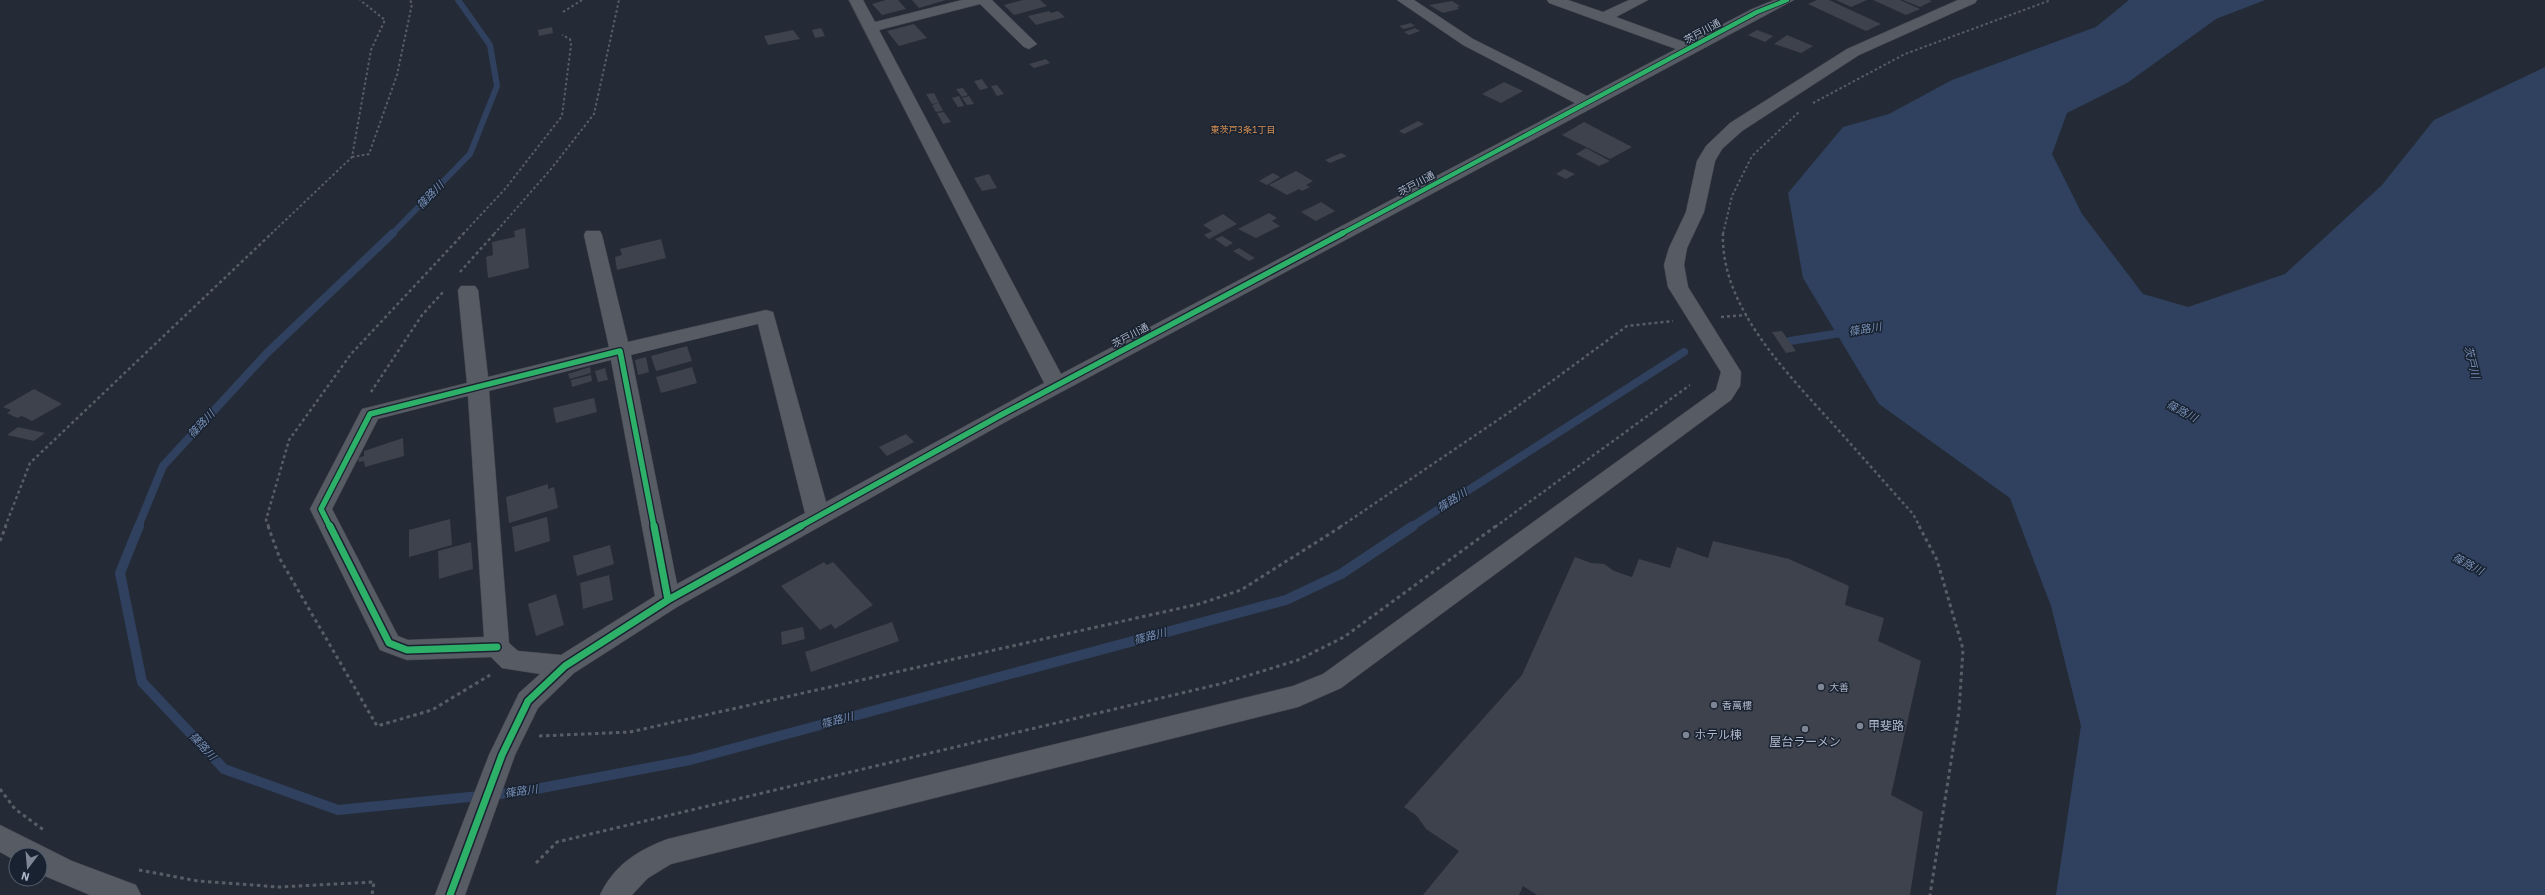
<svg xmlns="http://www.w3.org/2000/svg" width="2545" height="895" font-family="'IBM Plex Sans','Noto Sans JP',sans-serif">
  <rect width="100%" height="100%" fill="#252b36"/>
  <!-- water -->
  <path fill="#2f415f" d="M2129,0H2265L2216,19L2127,83L2067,113L2052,154L2082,214L2143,294L2188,307L2285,274L2382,185L2434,120L2545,67V895H2056L2081,726L2051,606L2010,498L1879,404L1803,278L1788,193L1843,127L1889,114L1952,80L2096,27Z"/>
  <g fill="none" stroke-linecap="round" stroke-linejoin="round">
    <!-- stream-far2 -->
    <path stroke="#2f415f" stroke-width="6" d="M392,234L470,154L497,86L490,45L458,0"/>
    <!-- stream-far1 -->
    <path stroke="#2f415f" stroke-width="8" d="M1790,341L1847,332
      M138,527L163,466L267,353L393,233
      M1411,527L1684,352"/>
    <!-- stream -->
    <path stroke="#2f415f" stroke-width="10" d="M139,526L120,573L142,682L224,769L338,810L520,792L690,760L1286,600L1341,574L1413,526"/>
  </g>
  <!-- building -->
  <path fill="#3d424c" d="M886,0H898L906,9L882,15L872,4Z
    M912,0H946L919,8Z
    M1023,0H1040L1047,6L1014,15L1004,5Z
    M1817,0H1829L1881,24L1866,31L1808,4Z
    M1836,0H1867L1851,7Z
    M1873,0H1900L1920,9L1906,15Z
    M1903,0H1929L1932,1L1920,7Z
    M1452,1L1460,6L1457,7L1459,9L1443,13L1429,5Z
    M1049,11L1051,13L1058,11L1065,17L1036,25L1028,16Z
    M1411,23L1415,26L1404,29L1399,26Z
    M914,24L927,38L899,46L887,31Z
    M552,27L553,33L539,36L538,30Z
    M821,28L825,36L815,38L812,30Z
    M1415,28L1420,31L1409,35L1404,32Z
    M793,30L800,39L768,45L764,36Z
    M1757,30L1773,36L1765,42L1748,35Z
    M1787,35L1813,46L1801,53L1774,44Z
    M1046,59L1050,63L1034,68L1029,64Z
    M982,79L988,88L980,90L974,81Z
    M1504,82L1523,91L1501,103L1482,94Z
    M997,85L1004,94L997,96L991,86Z
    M963,88L968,95L962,97L956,89Z
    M934,93L939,103L932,104L926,94Z
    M959,96L964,106L958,107L952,98Z
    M969,96L974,104L967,105L962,98Z
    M939,103L943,111L936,112L932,105Z
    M944,112L951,122L943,124L937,113Z
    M1418,121L1424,124L1404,134L1399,131Z
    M1584,122L1632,147L1610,159L1562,135Z
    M1586,148L1610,161L1599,166L1576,154Z
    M1341,153L1347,156L1330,163L1325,160Z
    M1564,169L1575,174L1566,179L1556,174Z
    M1296,171L1313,181L1306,185L1310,187L1302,191L1299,189L1287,195L1269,185Z
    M1273,173L1280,177L1267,185L1259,181Z
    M989,174L997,188L982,191L974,178Z
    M1321,202L1335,211L1316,221L1301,212Z
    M1269,213L1277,218L1272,221L1280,226L1256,238L1238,229Z
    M1223,214L1237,224L1209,239L1204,235L1212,231L1203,225Z
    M525,228L529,268L488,278L486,257L493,255L492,242L515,237L514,231Z
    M1222,236L1233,243L1226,247L1215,239Z
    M661,239L666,258L617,270L615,257L622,255L620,249Z
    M1239,248L1255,258L1249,261L1233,251Z
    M1782,331L1796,351L1786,353L1772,332Z
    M687,346L692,361L656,371L651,356Z
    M646,357L649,372L638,375L635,360Z
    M590,367L591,373L570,379L568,374Z
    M692,367L697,383L661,393L656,377Z
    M605,368L608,380L598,382L595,371Z
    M591,375L592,381L572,387L571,380Z
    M34,389L62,404L32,421L22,416L17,418L7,413L11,410L3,407Z
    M594,398L597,412L556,423L553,408Z
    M18,427L45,433L34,441L7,435Z
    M906,434L914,442L887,456L879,447Z
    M403,438L404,456L365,467L364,461L359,462L358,458L364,456V451Z
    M548,484V489L554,487L558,508L509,523L506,497Z
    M547,517L550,541L515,552L512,527Z
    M450,519L452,545L409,557V530Z
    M1713,541L1789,559L1849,586L1845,605L1884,618L1878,641L1921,661L1891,795L1923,812L1910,895H1537L1523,886L1519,895H1423L1459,851L1426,829L1417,816L1404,807L1522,675L1575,557L1591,563L1604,564L1614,571L1632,577L1639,559L1670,568L1677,547L1708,558Z
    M471,542L473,569L439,579L438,551Z
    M610,545L614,564L577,576L573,556Z
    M824,562L827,565L833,562L873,605L835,629L831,624L820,630L781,586Z
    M609,575L613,600L583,609L580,583Z
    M556,594L564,625L536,636L528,604Z
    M892,622L899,641L811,672L805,652Z
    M803,627L805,639L782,645L781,632Z"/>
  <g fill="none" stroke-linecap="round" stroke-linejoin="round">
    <defs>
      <path id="minor" d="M849,0H863L875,22L962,0H992L1037,44L1029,49L1024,47L980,4L879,30L1061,374L1575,103L1463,45L1397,0H1414L1473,39L1587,96L1676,49L1549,3L1547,0H1568L1603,12L1629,0H1648L1616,17L1687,43L1752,9L1774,0H1794L1009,420L677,607L574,673L538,708L515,755L465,895H435L489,755L519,693L540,674L502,668L491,657L407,660L380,650L310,509L362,409L467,383L458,290L461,286H475L478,290L488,377L609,347L584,235L586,231H600L602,235L628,342L766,310L773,312L826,502L1044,383ZM758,324L805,513L677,584L631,355ZM611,360L655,596L561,655L518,651L509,643L489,391ZM468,396L484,637L408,640L398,636L332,509L378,419Z
        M1958,0H1977L1975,3L1859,55L1742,131L1722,149L1715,161L1704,212L1687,248L1684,265L1688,287L1741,372L1740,386L1731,400L1341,688L1298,707L671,864L648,878L632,895H600C614,865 638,850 668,839L1293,686L1323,674L1716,390L1721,372L1668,287L1664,265L1669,248L1686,212L1697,161L1706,146L1730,123L1847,49Z
        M0,825L72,861L136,885L141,895H90L40,874V855H16V861L0,852Z"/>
    </defs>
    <!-- minor casing -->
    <use href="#minor" stroke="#42464e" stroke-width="1"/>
    <!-- path-far2 -->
    <path stroke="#585e66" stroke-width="2" stroke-dasharray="2.5 2.5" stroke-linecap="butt" d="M563,12L582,0
      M1813,103L1905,54L2051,0
      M352,157L369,154L397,75L412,4L410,0
      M271,234L352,157L371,50L385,20L360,0
      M463,234L505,189L562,116L571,45L570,39L562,35
      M494,234L551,169L594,114L619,0
      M1723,234L1732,196L1752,156L1799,112"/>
    <!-- path-far1 -->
    <path stroke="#585e66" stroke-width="2.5" stroke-dasharray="3 3" stroke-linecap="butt" d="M1723,233C1720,306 1787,373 1832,423C1859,453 1886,484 1913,514L1920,527
      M460,272L495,233
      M1721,317L1747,315
      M371,392L422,315L444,291
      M5,527L30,463L272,233
      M269,527L266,520L289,440L351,354L464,233
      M1340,527L1514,409L1627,326L1673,321
      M1495,527L1690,385"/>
    <!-- path -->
    <path stroke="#585e66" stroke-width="3" stroke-dasharray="3.5 3.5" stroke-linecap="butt" d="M268,526L280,559L377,726L432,710L490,675
      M1919,526L1937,560L1963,649L1959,711L1930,895
      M0,541L6,526
      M539,736L630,732L1199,604L1241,590L1342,526
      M0,789L15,809L45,831
      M536,863L557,842L1224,683L1298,660L1344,637L1496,526
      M139,870L198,881L279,887L374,882L372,895"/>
    <!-- minor -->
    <use href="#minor" fill="#565b64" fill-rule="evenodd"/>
    <defs>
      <path id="cycleway-far2" d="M1341,234L1757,12L1787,0"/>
      <path id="cycleway-far1" d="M330,527L321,509L370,414L620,351L654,527
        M799,527L1001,415L1343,233"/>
      <path id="cycleway" d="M330,526L389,643L407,650L497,647
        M654,526L668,600
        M450,895L502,755L528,701L565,666L668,600L801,526"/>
    </defs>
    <!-- cycleway-far2 casing -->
    <use href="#cycleway-far2" stroke="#192230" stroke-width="6"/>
    <!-- cycleway-far1 casing -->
    <use href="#cycleway-far1" stroke="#192230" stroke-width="8"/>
    <!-- cycleway casing -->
    <use href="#cycleway" stroke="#192230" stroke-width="10"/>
    <!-- cycleway-far2 -->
    <use href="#cycleway-far2" stroke="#2db169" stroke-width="4.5"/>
    <!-- cycleway-far1 -->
    <use href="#cycleway-far1" stroke="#2db169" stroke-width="5.5"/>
    <!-- cycleway -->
    <use href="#cycleway" stroke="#2db169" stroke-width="7"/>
  </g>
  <!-- markers -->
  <g fill="#7e8695" stroke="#192230" stroke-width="1.5">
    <circle cx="1821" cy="687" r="4"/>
    <circle cx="1714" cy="705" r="4"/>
    <circle cx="1860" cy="726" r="4"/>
    <circle cx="1805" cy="729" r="4"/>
    <circle cx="1686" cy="735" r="4"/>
  </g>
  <g text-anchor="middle" stroke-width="3" stroke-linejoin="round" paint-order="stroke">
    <!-- far-neighbourhood labels -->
    <g font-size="9" fill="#dd9454" stroke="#192230">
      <text x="1243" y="133">東茨戸3条1丁目</text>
    </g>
    <!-- street labels -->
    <g font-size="10" fill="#aeb7c8" stroke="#192230">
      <text transform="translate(1702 31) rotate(-29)" y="4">茨戸川通</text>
      <text transform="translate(1416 183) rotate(-28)" y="4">茨戸川通</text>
      <text transform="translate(1130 335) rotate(-28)" y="4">茨戸川通</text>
    </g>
    <!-- poi labels -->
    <g font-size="10" fill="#aeb7c8" stroke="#192230" text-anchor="start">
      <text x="1829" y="691">大善</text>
      <text x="1722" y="709">香萬樓</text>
    </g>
    <!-- water labels -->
    <g font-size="11" font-style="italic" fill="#748cb3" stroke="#192230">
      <text transform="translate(430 195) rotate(-46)" y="4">篠路川</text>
      <text transform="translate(1865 329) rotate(-9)" y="4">篠路川</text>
      <text transform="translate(2472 362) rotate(76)" y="4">茨戸川</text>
      <text transform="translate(2182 411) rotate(28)" y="4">篠路川</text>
      <text transform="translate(201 424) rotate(-47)" y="4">篠路川</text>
      <text transform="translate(1452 500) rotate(-33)" y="4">篠路川</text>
      <text transform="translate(2468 564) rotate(28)" y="4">篠路川</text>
      <text transform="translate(1150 636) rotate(-15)" y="4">篠路川</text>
      <text transform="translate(837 720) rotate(-15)" y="4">篠路川</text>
      <text transform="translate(203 746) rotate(47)" y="4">篠路川</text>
      <text transform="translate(521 791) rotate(-8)" y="4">篠路川</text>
    </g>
    <!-- near-poi labels -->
    <g font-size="12" fill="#aeb7c8" stroke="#192230" text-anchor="start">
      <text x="1868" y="730">甲斐路</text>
      <text x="1694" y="739">ホテル棟</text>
      <text x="1805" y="746" text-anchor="middle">屋台ラーメン</text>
    </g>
  </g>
  <!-- north arrow -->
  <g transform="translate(28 867) rotate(196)"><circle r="19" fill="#192230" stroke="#555e6d"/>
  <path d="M0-3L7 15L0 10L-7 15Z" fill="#7e8695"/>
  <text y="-6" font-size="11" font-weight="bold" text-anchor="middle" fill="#aeb7c8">N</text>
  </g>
</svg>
